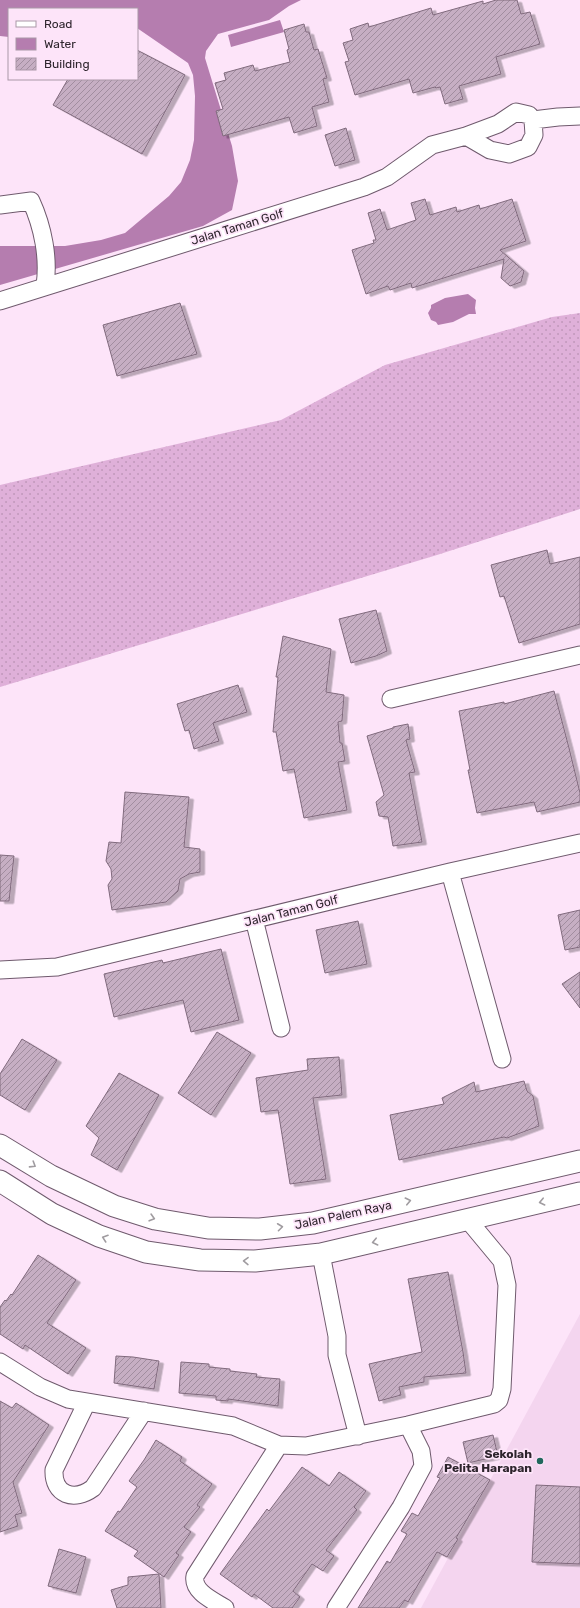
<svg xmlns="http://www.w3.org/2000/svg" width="580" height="1608" font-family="Rubik,sans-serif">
  <defs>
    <pattern id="grass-dots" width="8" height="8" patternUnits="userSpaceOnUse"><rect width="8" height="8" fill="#dfb0d9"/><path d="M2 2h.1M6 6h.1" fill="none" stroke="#c097ba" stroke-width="1.8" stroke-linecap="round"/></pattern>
    <pattern id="building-hatch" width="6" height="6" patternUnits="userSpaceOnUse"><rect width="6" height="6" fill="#c6aec3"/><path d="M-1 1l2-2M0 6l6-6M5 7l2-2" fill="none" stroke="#a18d9f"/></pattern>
    <filter id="shadow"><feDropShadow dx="4.5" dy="2.5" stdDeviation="0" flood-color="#0004"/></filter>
  </defs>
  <rect width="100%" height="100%" fill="#fde4f9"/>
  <!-- built -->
  <path fill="#f4d5ef" d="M580,1314V1608H421Z"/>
  <!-- grass -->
  <path fill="url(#grass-dots)" d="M580,313V509L437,555L0,687V485L281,420L385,365L552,317Z"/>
  <!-- water -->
  <path fill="#b57daf" d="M0,0H301L289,6L269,20L218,34L206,51L205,58L232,146L238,181L232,210L203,226L0,285V246H65L101,240L125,233L169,196L181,182L190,160L194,140L195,96L193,75L188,63L137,28V9H9V37L0,36Z
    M280,20L284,32L231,47L228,35Z
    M468,294L476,300L475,308L476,314H469L453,322L438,325L436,322L431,320L428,313L431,308V305L445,298Z"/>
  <!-- building -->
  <path fill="url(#building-hatch)" stroke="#806a7d" filter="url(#shadow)" d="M496,0H517L521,14L530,12L540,44L496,57L501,74L459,86L463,99L445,104L440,87L436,88L435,87L413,93L409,79L355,95L345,62L349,61L343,43L353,40L350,29L368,23L369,27L431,8L433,15L483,1V4Z
    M304,24L306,32H309L314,50L318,49L327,78L323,79L329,102L312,107L317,126L294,133L289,117L223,136L216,111L223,109L215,83L226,80L224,73L253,65L255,71L290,62L287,50L289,49L284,30Z
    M137,50L185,75L142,154L53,105L68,79H137Z
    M346,128L355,160L335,166L325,135Z
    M425,199L430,215L456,207L457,212L479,205L480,209L512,199L526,241L500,250L524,271L521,282L510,286L501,278L504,259L412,288L411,283L390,290L388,286L366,294L352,250L374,243L373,240H376L368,213L380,209L387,230L416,220L411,203Z
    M180,303L197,354L117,376L103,325Z
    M547,550L550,564L580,557V624L519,643L504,596L500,597L491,565Z
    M376,610L387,651L376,656L351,663L339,619Z
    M283,636L331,649L326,692L344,695L342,721L338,722L340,743H342L345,761L338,762L347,810L304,818L294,769L283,771L276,732H273L278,677H276Z
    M238,685L247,712L213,723L219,741L194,749L189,730L185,731L177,704Z
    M554,691L569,748L580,793V802L537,812L534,802L477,813L468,770H470L459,711L504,702V704Z
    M408,724L410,739L406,740L415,772L409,773L422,842L393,846L388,817L379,816L376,802L384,795L367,736L393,728V727Z
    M125,792L189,797L184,847L200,849V872L189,874L180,879L178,891L166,902L112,910L108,885L112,879L111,869L106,861L109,842L121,843Z
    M0,855L14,856L9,901H0Z
    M580,910V947L565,950L558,915Z
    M358,921L367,964L325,973L316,930Z
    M221,949L239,1020L191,1032L183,1000L114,1017L104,974L162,960L163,963Z
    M580,972V1008L562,984Z
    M217,1032L251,1053L211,1115L178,1093Z
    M22,1039L57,1060L25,1110L0,1095V1074Z
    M339,1057L342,1095L313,1098L326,1179L290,1184L278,1110L261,1112L256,1078L308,1070L307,1059Z
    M119,1073L159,1095L117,1170L91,1155L99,1138L86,1126Z
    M524,1081L527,1091L533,1096L539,1126L507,1138L504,1137L399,1160L390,1115L444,1104L442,1098L474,1082L476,1092Z
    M38,1255L76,1280L47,1323L86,1348L68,1374L25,1345L23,1349L0,1334V1307L5,1300L6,1301L11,1294L12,1295Z
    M448,1272L463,1352L466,1373L424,1377V1382L399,1387L401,1395L379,1401L369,1364L422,1352L408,1279Z
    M116,1356L133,1357L159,1361L154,1389L114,1383Z
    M181,1362L209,1364V1367L230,1369V1371L257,1374L256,1377L280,1379L278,1406L228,1399V1401L216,1400V1396L179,1393Z
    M0,1401L12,1408L16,1403L49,1425L13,1482L22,1513L15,1515L18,1526L0,1532Z
    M493,1435L498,1456L468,1463L463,1442Z
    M156,1440L182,1457L180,1461L212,1484L197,1505L200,1507L184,1527L191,1532L176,1553L179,1555L164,1577L134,1556L138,1551L105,1531L118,1511L120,1512L137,1487L129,1481L144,1460Z
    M448,1457L490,1480L456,1538L458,1539L447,1557L437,1552L408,1602L405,1600L399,1608H358L387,1561L390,1563L407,1534L401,1531L412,1513L418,1516L440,1478L437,1477Z
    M302,1467L329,1486L339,1472L366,1491L354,1507L357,1510L326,1550L334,1556L323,1571L312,1564L293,1591L300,1597L292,1608H273L254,1594L252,1597L220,1574L267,1509L269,1511Z
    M536,1485L580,1487V1564L532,1562Z
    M59,1549L86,1557L76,1593L48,1586Z
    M159,1574L161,1608H117L111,1590L128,1585V1577Z"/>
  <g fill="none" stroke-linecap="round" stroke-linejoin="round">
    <defs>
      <path id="minor" d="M533,120L558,117L580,116
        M0,205L31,201C43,227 49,258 45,286
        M0,301L364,187L387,177L432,145L466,136L498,124L516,112L529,115L533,120L534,135L528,147L509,154L490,150L466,136
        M391,699L580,655
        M450,872L502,1059
        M254,919L281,1028
        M0,970L57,967L450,872L580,843
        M321,1254L337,1336V1355L358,1436
        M0,1362L40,1387L68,1399L233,1426L279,1445L306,1446L408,1425L494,1404L499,1400L502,1389L507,1285L504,1271L502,1261L468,1220
        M87,1402L54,1470C53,1495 74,1502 93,1488L144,1411
        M225,1608C214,1601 192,1592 195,1576L279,1445
        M336,1608L401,1507L423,1466L421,1451L408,1425"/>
      <path id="tertiary" d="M0,1145L51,1176L114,1206L155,1219L208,1228L260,1229L313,1223L580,1161
        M0,1181L52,1214L99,1236L146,1252L200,1260L255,1261L321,1254L580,1193"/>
    </defs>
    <!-- minor casing -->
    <use href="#minor" stroke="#6f5a6d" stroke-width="19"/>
    <!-- tertiary casing -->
    <use href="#tertiary" stroke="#6f5a6d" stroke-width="23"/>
    <!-- minor -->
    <use href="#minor" stroke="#fff" stroke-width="17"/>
    <!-- tertiary -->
    <use href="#tertiary" stroke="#fff" stroke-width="21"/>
  </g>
  <!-- one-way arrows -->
  <defs><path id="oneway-chevron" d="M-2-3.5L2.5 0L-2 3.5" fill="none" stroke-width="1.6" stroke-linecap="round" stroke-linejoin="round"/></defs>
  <g stroke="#a09ca0">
    <use href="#oneway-chevron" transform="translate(33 1165) rotate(32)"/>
    <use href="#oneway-chevron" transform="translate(408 1201) rotate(-13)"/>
    <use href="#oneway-chevron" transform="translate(542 1202) rotate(167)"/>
    <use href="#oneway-chevron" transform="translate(152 1218) rotate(16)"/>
    <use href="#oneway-chevron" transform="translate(280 1227) rotate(-7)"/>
    <use href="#oneway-chevron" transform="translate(105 1238) rotate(-161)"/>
    <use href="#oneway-chevron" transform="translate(375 1242) rotate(167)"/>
    <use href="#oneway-chevron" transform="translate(246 1261) rotate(-179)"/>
  </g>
  <!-- markers -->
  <circle fill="#20675c" stroke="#fde4f9" stroke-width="1.5" cx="540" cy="1461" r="4"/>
  <g text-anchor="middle" stroke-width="3.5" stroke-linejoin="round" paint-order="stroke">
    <!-- street labels -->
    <g font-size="12" fill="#2d242c" stroke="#fde4f9">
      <text transform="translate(237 227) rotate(-17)" y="4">Jalan Taman Golf</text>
      <text transform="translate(291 911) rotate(-14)" y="4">Jalan Taman Golf</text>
      <text transform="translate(343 1215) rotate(-12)" y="4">Jalan Palem Raya</text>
    </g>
    <!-- poi labels -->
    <g font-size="12" font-weight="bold" fill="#2d242c" stroke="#fde4f9" text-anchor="end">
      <text x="532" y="1458">Sekolah<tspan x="532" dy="14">Pelita Harapan</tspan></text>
    </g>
  </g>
  <!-- legend -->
  <rect x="8" y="8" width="130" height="72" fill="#fde4f9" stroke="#aa97a7"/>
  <rect x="16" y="21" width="20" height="6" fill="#ffffff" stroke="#aa97a7"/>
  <text x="44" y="28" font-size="12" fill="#2d242c">Road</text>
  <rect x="16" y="38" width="20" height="12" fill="#b57daf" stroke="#aa97a7"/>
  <text x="44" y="48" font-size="12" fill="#2d242c">Water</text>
  <rect x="16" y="58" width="20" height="12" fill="url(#building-hatch)" stroke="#aa97a7"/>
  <text x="44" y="68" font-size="12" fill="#2d242c">Building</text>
</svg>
